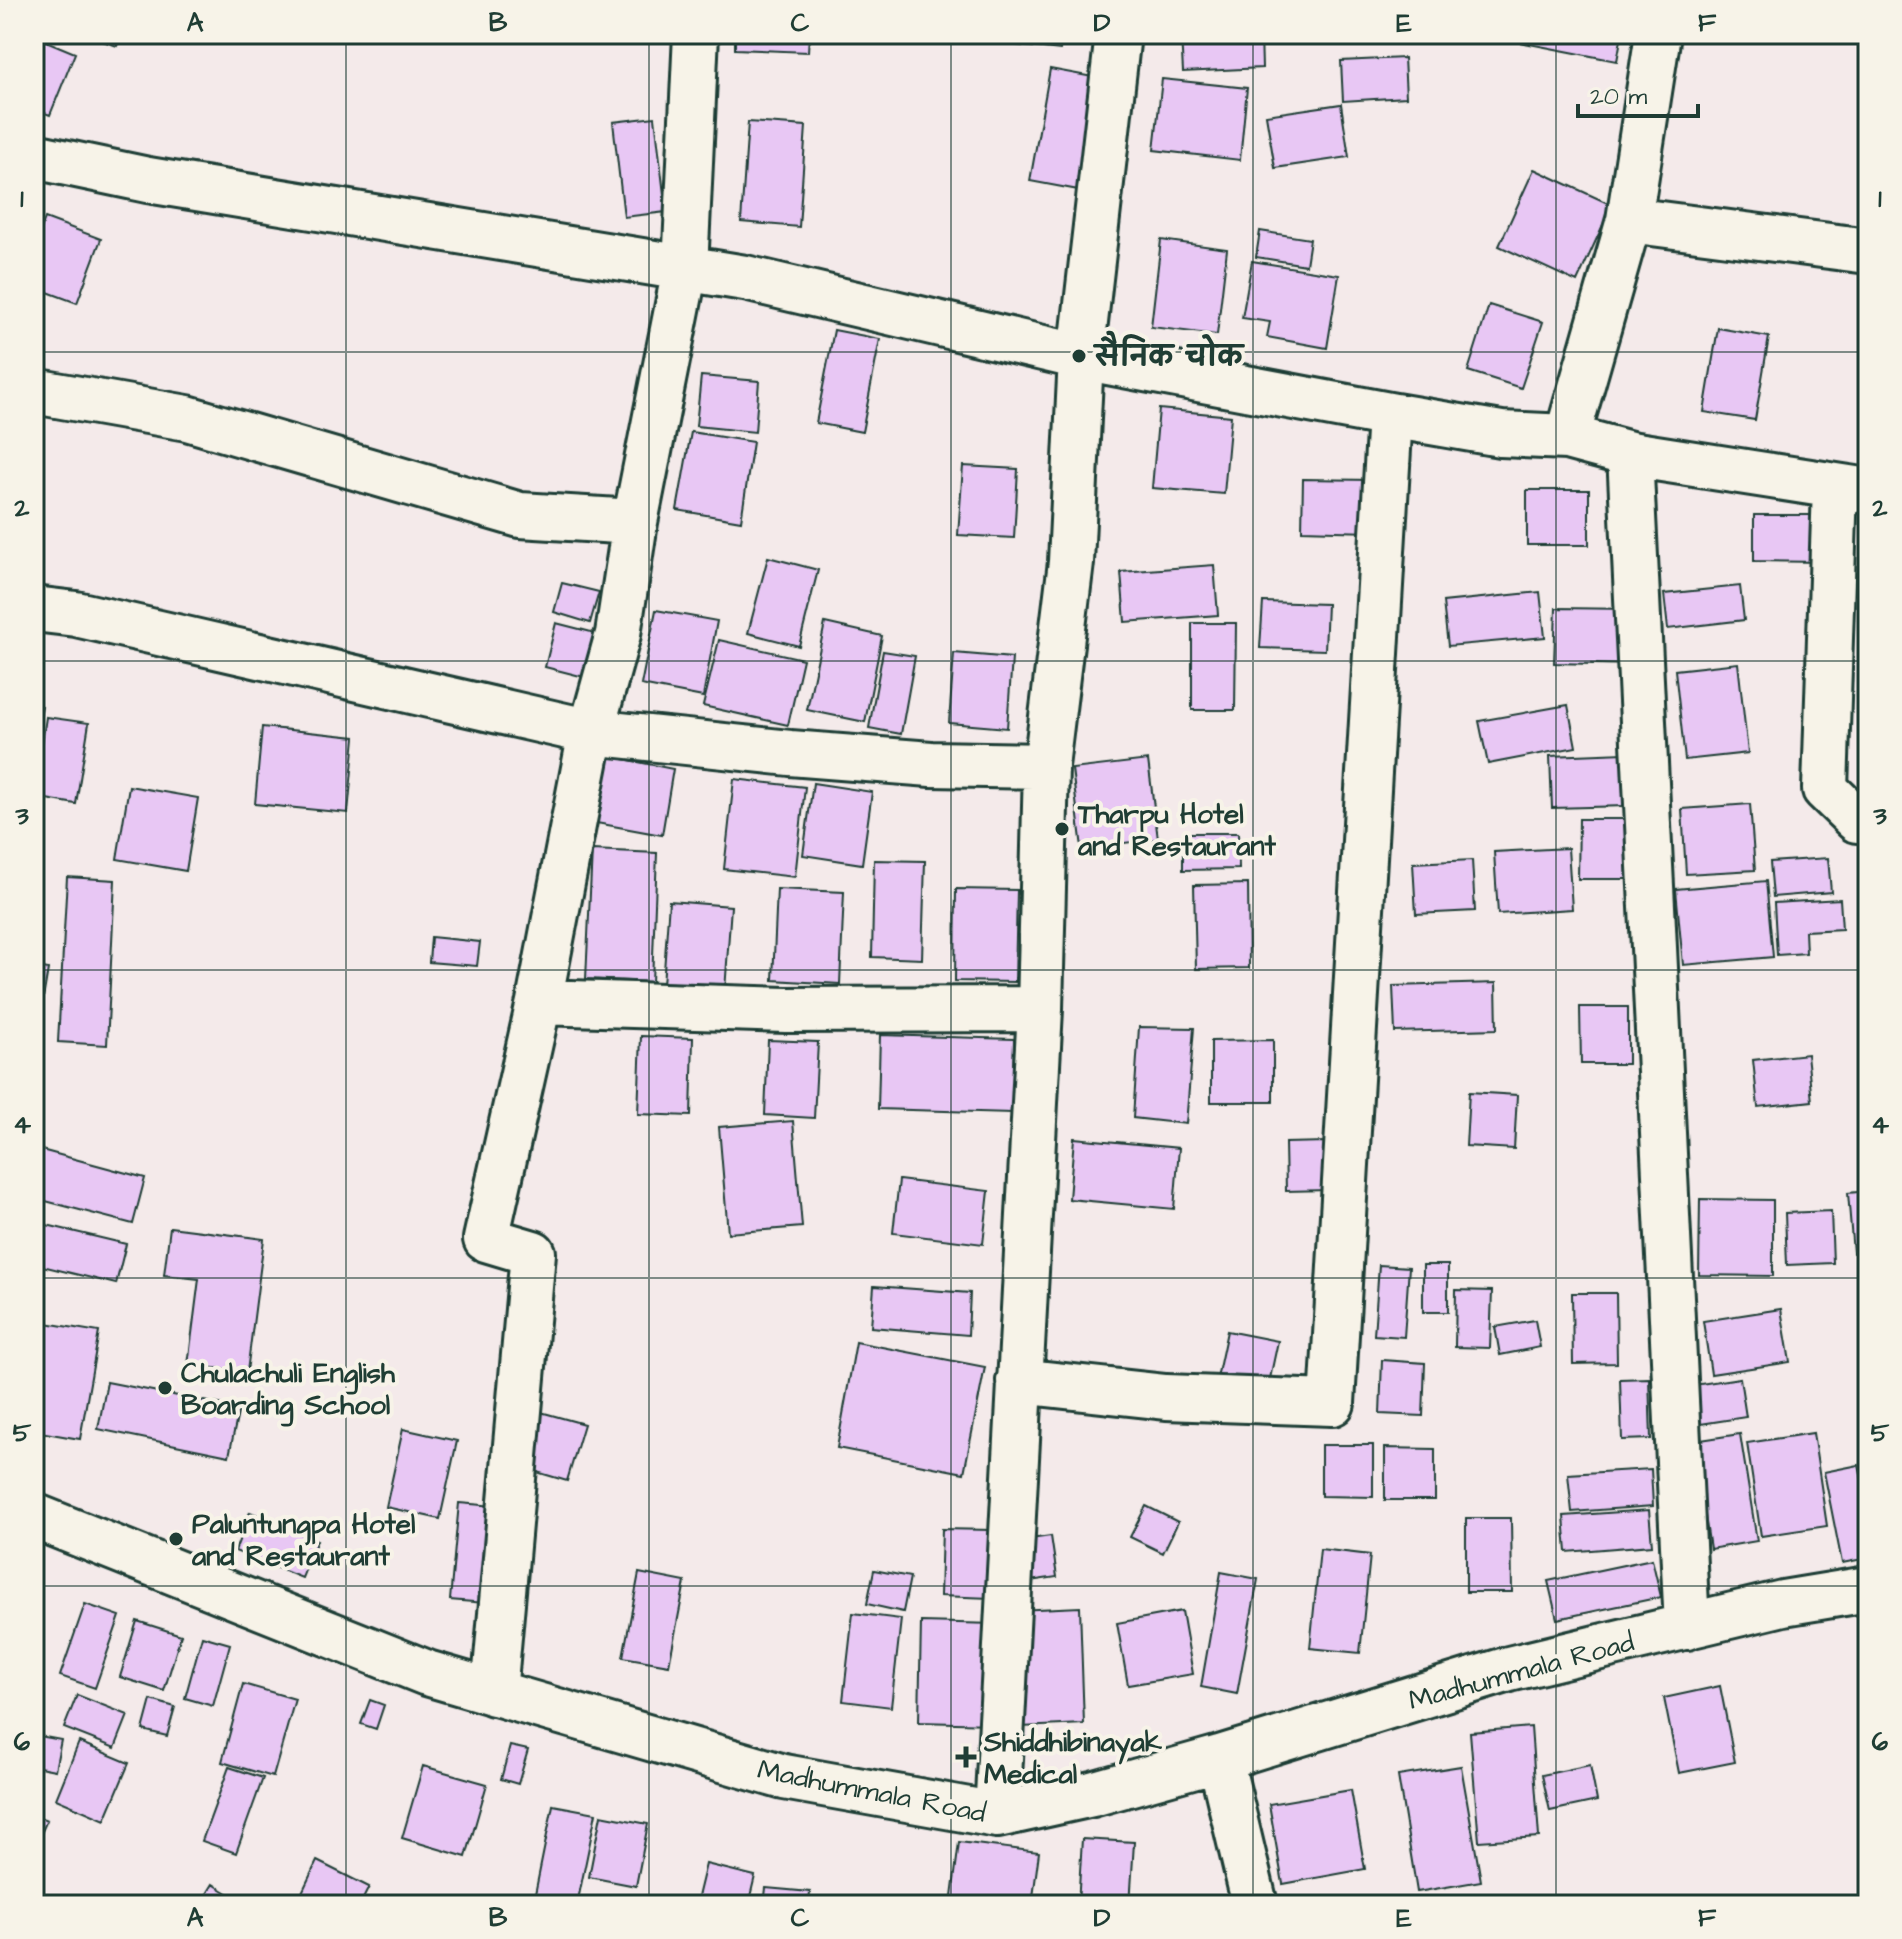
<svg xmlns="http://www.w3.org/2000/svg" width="1902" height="1939" font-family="'Architects Daughter','Playpen Sans Deva',sans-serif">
  <rect width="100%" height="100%" fill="#f4eaea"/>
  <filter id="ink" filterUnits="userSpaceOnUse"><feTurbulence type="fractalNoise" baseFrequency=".0125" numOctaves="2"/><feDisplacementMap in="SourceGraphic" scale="16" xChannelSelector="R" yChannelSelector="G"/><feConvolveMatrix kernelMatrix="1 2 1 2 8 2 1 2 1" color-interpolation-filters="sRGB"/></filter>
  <g filter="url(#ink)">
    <!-- building -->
    <path fill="#e8c7f4" stroke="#1f3d34" stroke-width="2" d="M83,34H122L117,46Z
      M735,34H809L808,52L735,49Z
      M1008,34H1062L1060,50L1006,44Z
      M1181,34H1261L1262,68L1183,72Z
      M1377,34H1435V37L1378,40Z
      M1521,34H1622L1617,61L1519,42Z
      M34,36L75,53L50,115L34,109Z
      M1404,58L1406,97L1343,101L1341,61Z
      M1050,69L1109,80L1089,192L1030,181Z
      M1162,79L1247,88L1240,160L1154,150Z
      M1341,104L1349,157L1275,168L1266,115Z
      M655,117L666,212L624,217L613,122Z
      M748,122L806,126L799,227L741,222Z
      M1534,169L1612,205L1577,282L1499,246Z
      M45,218L101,239L77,303L34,287V248Z
      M1260,231L1310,239L1306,265L1256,257Z
      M1161,240L1227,249L1217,335L1151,327Z
      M1252,261L1339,275L1327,348L1267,337L1270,322L1242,318Z
      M1489,305L1543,322L1521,388L1468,371Z
      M1718,328L1769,337L1755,420L1704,412Z
      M834,330L880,339L862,432L816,423Z
      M701,376L759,381L755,432L696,426Z
      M1159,409L1231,416L1224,494L1152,488Z
      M691,432L753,442L741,521L677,510Z
      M963,466L1018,469L1014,538L958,535Z
      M1303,479L1372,480L1370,532L1302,530Z
      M1527,490H1589V545H1527Z
      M1754,515H1822V562L1754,561Z
      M768,557L818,570L799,646L748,633Z
      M1214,565L1218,615L1125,622L1121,572Z
      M562,583L599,592L590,623L554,612Z
      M1740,586L1744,620L1668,629L1664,594Z
      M1540,592L1545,637L1448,646L1443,602Z
      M1263,602L1327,604L1325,650L1260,648Z
      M1556,608L1633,609L1632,665L1554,663Z
      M656,610L717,621L703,697L641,685Z
      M556,623L607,636L596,680L545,667Z
      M825,623L882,636L865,722L807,710Z
      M1192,623H1236L1235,710H1192Z
      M719,640L803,659L788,725L703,706Z
      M883,651L915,656L901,734L869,728Z
      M954,653L1012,658L1007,728L949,723Z
      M1738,663L1748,753L1685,760L1675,670Z
      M34,704L42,706L34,750Z
      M1568,705L1576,747L1488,764L1479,721Z
      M46,717L89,723L76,804L34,797Z
      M262,727L355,737L348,813L255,804Z
      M1625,753L1626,806L1552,808L1550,756Z
      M603,755L673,769L662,835L591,822Z
      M1148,760L1158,839L1082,848L1072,769Z
      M734,779L805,787L795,877L724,869Z
      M813,783L872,792L862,864L803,855Z
      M129,786L198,798L186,871L117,859Z
      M1750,804L1755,870L1686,874L1682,809Z
      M1579,819H1636V879H1578Z
      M1183,833H1238L1239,869L1183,870Z
      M1568,848L1572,909L1498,914L1494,852Z
      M592,850L657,853L652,982L586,979Z
      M1828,858L1831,892L1773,897L1770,862Z
      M874,860L925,861L922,959L872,957Z
      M1472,860L1475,911L1416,914L1413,863Z
      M67,877L115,880L107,1045L58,1042Z
      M1766,881L1773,957L1683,965L1676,889Z
      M1248,884L1249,968L1196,969L1194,885Z
      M777,889L844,892L840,984L773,980Z
      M956,889L1017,890L1015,982L955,981Z
      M1840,899L1842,929L1805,931L1806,953L1777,955L1774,903Z
      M669,901L731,906L725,991L663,985Z
      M431,937L480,942L477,966L429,962Z
      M34,966L48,969L34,1053Z
      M1496,983L1497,1029L1395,1032L1393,986Z
      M1580,1007H1628V1064H1581Z
      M1139,1027L1194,1028L1186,1124L1133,1118Z
      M880,1035L1014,1039L1012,1113L878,1109Z
      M641,1036L693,1038L691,1116L638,1114Z
      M768,1040L818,1042L814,1118L765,1115Z
      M1273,1040V1102H1211V1041Z
      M1807,1054L1812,1101L1758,1107L1753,1060Z
      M1469,1092L1517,1095L1514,1149L1466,1146Z
      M793,1121L802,1227L728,1233L719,1127Z
      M1074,1138L1179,1148L1174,1209L1069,1199Z
      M1327,1142L1328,1190L1286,1191L1285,1143Z
      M34,1148L145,1178L133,1224L34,1198Z
      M899,1180L989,1191L983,1244L893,1233Z
      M1868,1191V1252L1853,1253L1848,1193Z
      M1700,1199L1773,1200V1276L1699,1275Z
      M1831,1211L1833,1263L1787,1265L1785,1213Z
      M34,1222L126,1244L116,1284L34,1264Z
      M170,1227L264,1239L247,1372L188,1365L199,1279L164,1275Z
      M1379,1265L1409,1267L1404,1337L1374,1335Z
      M1423,1265H1448V1312H1423Z
      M874,1286L970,1293L968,1335L871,1327Z
      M1456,1290L1492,1291L1490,1348L1455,1347Z
      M1572,1293H1616L1617,1363L1573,1364Z
      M1781,1309L1790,1362L1711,1374L1703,1321Z
      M1535,1320L1540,1347L1500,1355L1495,1327Z
      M34,1321L99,1332L80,1439L34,1431Z
      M1227,1331L1278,1341L1268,1388L1217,1378Z
      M856,1342L985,1367L964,1473L837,1448Z
      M1382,1360L1425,1363L1423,1416L1380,1414Z
      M1868,1362V1417L1859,1364Z
      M1649,1378L1651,1439L1622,1440L1620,1379Z
      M1740,1378L1746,1417L1694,1425L1687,1386Z
      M107,1382L239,1408L229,1456L98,1429Z
      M537,1411L584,1424L567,1481L520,1467Z
      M403,1429L457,1441L440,1519L386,1507Z
      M1813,1433L1827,1526L1761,1536L1747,1443Z
      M1740,1434L1757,1541L1710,1549L1694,1441Z
      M1321,1445H1373V1497L1321,1496Z
      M1385,1448L1435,1449V1500H1385Z
      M1859,1465L1868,1509V1558L1842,1563L1824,1472Z
      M1651,1469L1653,1506L1572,1512L1568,1474Z
      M459,1503L506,1507L497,1604L450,1600Z
      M1146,1506L1178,1522L1163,1553L1130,1537Z
      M1649,1510L1652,1545L1567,1552L1564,1516Z
      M250,1512L317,1540L302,1578L235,1551Z
      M1466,1518H1511L1512,1592H1466Z
      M942,1529L992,1530L991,1598L940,1596Z
      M1051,1536L1057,1577L1023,1582L1016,1541Z
      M1320,1549L1370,1555L1360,1653L1310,1648Z
      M1652,1559L1661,1597L1557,1619L1548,1581Z
      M874,1570L910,1577L903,1612L867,1604Z
      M1221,1572L1258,1579L1237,1694L1201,1687Z
      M639,1573L685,1582L669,1665L623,1657Z
      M85,1604L120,1616L95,1688L60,1676Z
      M1080,1607L1084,1724L1021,1727L1016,1610Z
      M1182,1611L1193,1674L1128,1685L1117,1623Z
      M853,1613L901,1619L891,1707L843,1701Z
      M137,1621L181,1635L164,1691L120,1677Z
      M921,1622L995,1624L992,1724L919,1722Z
      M202,1636L230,1644L213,1706L185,1698Z
      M243,1684L295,1699L273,1777L222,1762Z
      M1720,1686L1735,1762L1679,1773L1664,1698Z
      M77,1695L128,1715L115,1748L64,1728Z
      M151,1700L175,1707L167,1736L143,1730Z
      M370,1700L384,1705L376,1729L361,1724Z
      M1531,1727L1539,1837L1479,1841L1470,1732Z
      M34,1735L61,1740L55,1770L34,1766Z
      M79,1742L129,1763L105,1820L56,1799Z
      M510,1746L528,1750L518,1784L501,1779Z
      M1590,1765L1597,1801L1550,1811L1542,1775Z
      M423,1766L487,1784L466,1857L402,1838Z
      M1461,1766L1481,1881L1417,1892L1398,1776Z
      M229,1767L263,1778L236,1853L202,1841Z
      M1351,1790L1365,1869L1283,1884L1269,1804Z
      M553,1805L596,1813L577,1905L533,1904Z
      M34,1815L47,1820L34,1849Z
      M601,1815L648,1824L636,1886L589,1877Z
      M1082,1839L1134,1842L1130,1905H1078Z
      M959,1842L1039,1852L1032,1905H951Z
      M317,1861L369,1887L360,1905H296Z
      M706,1864L755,1876L748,1905H696Z
      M213,1884L247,1905H200Z
      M766,1888L810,1892L809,1905H764Z"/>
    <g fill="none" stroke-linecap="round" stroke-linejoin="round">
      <defs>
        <path id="minor" d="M696,34L685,269L635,522L618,634L591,732L539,1002L786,1010L1040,1009
          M34,156L148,180L745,278L1081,357L1390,415L1501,434L1567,437L1630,454L1868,491
          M1629,220L1658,34
          M34,391L187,418L520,515L635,522
          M1567,437L1629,220L1868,251
          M1630,454L1687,1627
          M1835,487L1825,789L1857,820L1868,819
          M34,609L76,614L591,732L790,753L931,764L1046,766
          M1019,1381L1166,1397L1332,1403L1390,415
          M34,1516L427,1673L784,1777L997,1815L1092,1794L1220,1758L1509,1669L1783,1603L1868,1589
          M494,1693L533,1253L486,1239L539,1002
          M1220,1758L1255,1905
          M997,1815L1040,1009L1046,766L1071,562L1081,357L1118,34"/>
      </defs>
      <!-- minor casing -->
      <use href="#minor" stroke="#1f3d34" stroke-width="50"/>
      <!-- minor -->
      <use href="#minor" stroke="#f7f3e8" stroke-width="44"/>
    </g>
  </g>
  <!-- grid -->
  <path fill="none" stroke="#1f3d34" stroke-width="2" stroke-opacity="0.55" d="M346,34V1905M649,34V1905M951,34V1905M1253,34V1905M1556,34V1905M34,352H1868M34,661H1868M34,970H1868M34,1278H1868M34,1586H1868"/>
  <!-- markers -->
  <g fill="#1f3d34" stroke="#f7f3e8" stroke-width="3">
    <circle cx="1079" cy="356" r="8"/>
    <circle cx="1062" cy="829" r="8"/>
    <circle cx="165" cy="1388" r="8"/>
    <circle cx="176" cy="1539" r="8"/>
    <path d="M962 1745h8v8h8v8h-8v8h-8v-8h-8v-8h8z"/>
  </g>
  <g text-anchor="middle" stroke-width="8" stroke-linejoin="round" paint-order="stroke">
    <!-- poi labels -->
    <g font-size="28" font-weight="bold" fill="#1f3d34" stroke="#f7f3e8" text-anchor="start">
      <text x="1095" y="366">सैनिक चोक</text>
      <text x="1078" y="823">Tharpu Hotel<tspan x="1078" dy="32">and Restaurant</tspan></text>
      <text x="181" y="1382">Chulachuli English<tspan x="181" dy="32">Boarding School</tspan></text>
      <text x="192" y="1533">Paluntungpa Hotel<tspan x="192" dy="32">and Restaurant</tspan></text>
      <text x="984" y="1751">Shiddhibinayak<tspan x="984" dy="32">Medical</tspan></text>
    </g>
    <!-- street labels -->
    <g font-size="28" fill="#1f3d34" stroke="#f7f3e8">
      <text transform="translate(1521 1670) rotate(-15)" y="10">Madhummala Road</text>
      <text transform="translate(872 1790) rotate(11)" y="10">Madhummala Road</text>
    </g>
  </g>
  <!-- margin -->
  <rect width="1902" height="1939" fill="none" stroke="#f7f3e8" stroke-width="88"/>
  <!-- scale -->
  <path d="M1578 104v12h120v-12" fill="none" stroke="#1f3d34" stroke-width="4"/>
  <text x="1590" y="104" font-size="24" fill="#1f3d34" stroke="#f7f3e8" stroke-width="6" paint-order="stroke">20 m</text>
  <rect x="44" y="44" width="1814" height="1851" fill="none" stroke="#1f3d34" stroke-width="3"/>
  <g font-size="26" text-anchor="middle" font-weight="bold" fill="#1f3d34">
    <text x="195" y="31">A</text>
    <text x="498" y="31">B</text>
    <text x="800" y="31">C</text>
    <text x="1102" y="31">D</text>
    <text x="1404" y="31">E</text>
    <text x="1707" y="31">F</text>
    <text x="22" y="207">1</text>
    <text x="1880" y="207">1</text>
    <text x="22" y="516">2</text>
    <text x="1880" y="516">2</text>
    <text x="22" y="824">3</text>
    <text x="1880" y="824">3</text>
    <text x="22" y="1133">4</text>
    <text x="1880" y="1133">4</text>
    <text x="22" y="1441">5</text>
    <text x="1880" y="1441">5</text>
    <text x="22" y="1750">6</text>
    <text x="1880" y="1750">6</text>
    <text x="195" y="1926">A</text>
    <text x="498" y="1926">B</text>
    <text x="800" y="1926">C</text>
    <text x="1102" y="1926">D</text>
    <text x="1404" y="1926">E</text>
    <text x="1707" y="1926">F</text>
  </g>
</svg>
